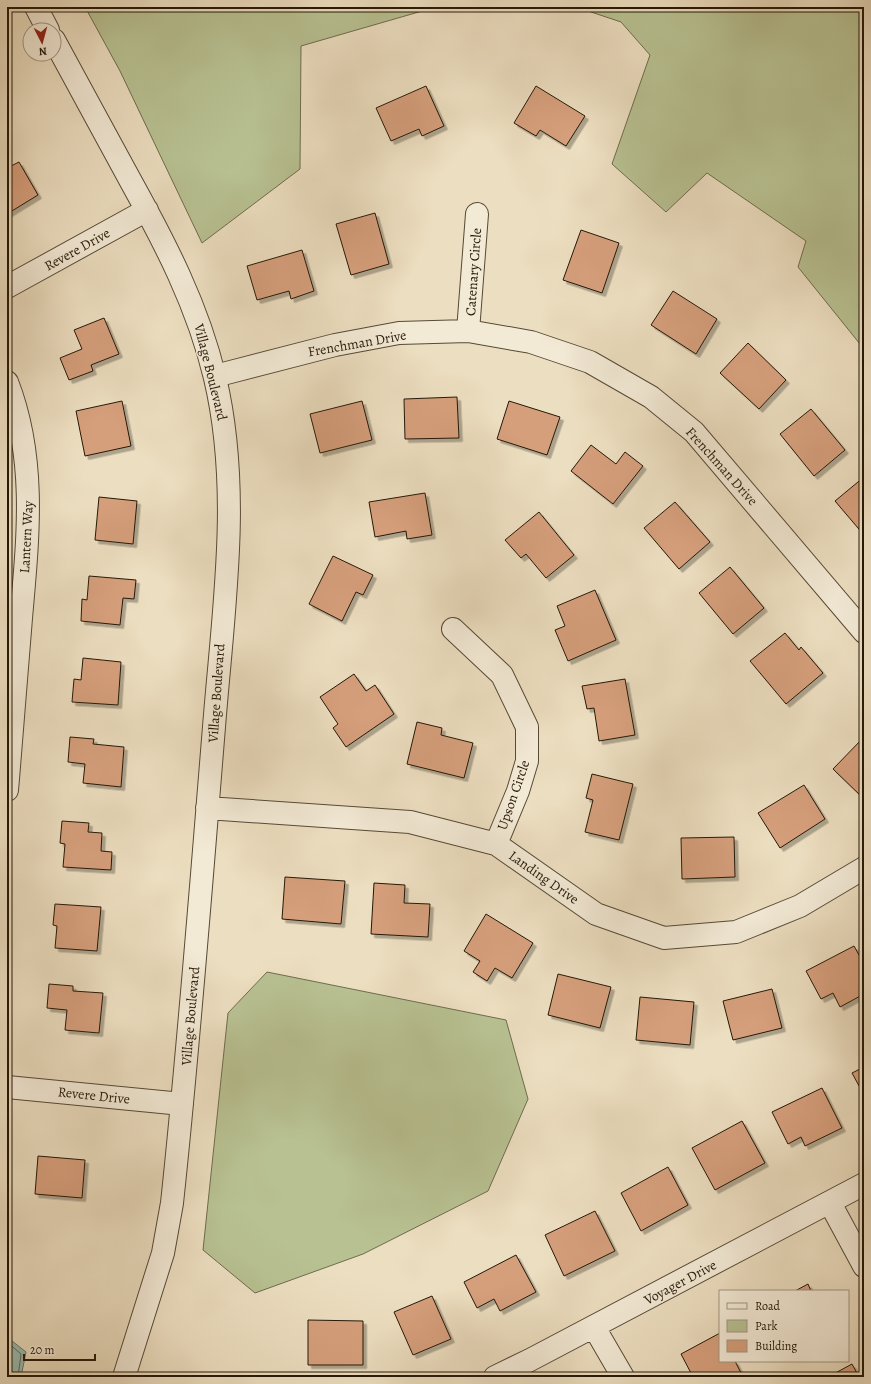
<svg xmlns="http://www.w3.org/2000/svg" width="871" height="1384" font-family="Alegreya,serif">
  <defs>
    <filter id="shadow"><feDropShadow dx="3.5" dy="3.5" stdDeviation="0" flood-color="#0004"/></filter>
  </defs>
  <rect width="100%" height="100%" fill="#ecdec0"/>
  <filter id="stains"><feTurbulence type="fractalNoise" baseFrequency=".005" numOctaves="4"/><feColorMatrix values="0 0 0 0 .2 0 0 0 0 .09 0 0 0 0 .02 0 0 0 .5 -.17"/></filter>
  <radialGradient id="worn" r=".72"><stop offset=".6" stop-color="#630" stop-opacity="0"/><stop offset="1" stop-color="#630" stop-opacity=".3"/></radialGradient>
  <!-- green -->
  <path fill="#b8c192" stroke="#6e6c4d" d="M85,7H436L301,46L300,169L202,243L120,71Z
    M576,7H864V349L798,267L806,241L707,173L666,212L612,164L650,55L621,22Z
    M267,972L506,1020L528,1099L488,1191L363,1254L255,1293L203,1250L228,1013Z"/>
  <!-- water -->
  <path fill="#99bcaf" stroke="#6a7a6c" d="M7,1337L26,1352L21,1377H7Z"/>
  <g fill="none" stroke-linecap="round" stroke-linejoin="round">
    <!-- shore -->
    <path stroke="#5e6a5c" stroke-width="1" d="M7,1342L21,1354L18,1377"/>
  </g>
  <!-- building -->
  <path fill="#d69f7b" stroke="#241808" filter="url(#shadow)" d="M426,86L444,126L422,136L419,129L391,141L376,108Z
    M536,86L585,116L566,146L540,130L536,136L514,123Z
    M19,162L38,195L7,214V168Z
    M375,213L389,264L351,275L336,224Z
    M581,230L619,243L602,293L563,280Z
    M302,250L314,291L291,299L289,291L257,300L247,266Z
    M673,291L717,319L696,354L651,325Z
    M104,318L119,354L91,365L93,371L69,380L60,358L82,349L74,330Z
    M748,343L786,380L759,409L720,373Z
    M457,397L459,438L405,439L404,399Z
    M122,401L131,446L85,456L76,411Z
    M362,401L372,440L320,453L310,414Z
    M509,401L560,417L547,455L497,439Z
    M811,409L845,450L814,476L780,434Z
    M591,445L616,464L625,452L643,466L613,504L571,471Z
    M864,477V535L835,501Z
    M425,493L432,535L407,539L406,531L375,537L369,502Z
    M99,497L137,501L133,544L95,540Z
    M675,502L710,542L679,569L644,528Z
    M539,512L574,555L546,578L526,554L521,558L505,540Z
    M333,556L373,575L363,595L356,592L342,621L309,604Z
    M730,567L764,608L733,634L699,593Z
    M89,576L136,580L134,599L123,598L120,625L81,621L82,599L87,600Z
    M595,590L616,640L568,661L555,630L565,626L557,606Z
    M785,633L799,650L801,647L823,673L786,704L750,661Z
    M83,658L121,662L118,705L72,702L74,679L81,680Z
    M354,674L366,691L375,685L394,714L346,747L333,728L338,724L320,697Z
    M625,679L635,735L599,741L594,708L587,709L582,686Z
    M417,722L442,728L441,735L473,743L464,778L407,764Z
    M70,737L94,739L93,744L124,747L121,787L83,783L85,764L68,762Z
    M864,737V795L862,797L833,769Z
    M592,774L633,784L619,840L585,832L593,800L586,798Z
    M804,785L825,819L780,848L758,813Z
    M62,821L89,823L88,832L102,833L101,851L112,852L111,870L63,867L65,844L60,843Z
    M734,837L735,877L682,879L681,838Z
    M285,877L345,881L341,924L282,919Z
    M374,883L405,885L404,903L430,904L428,937L371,934Z
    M55,904L101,907L97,951L55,948L57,926L53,925Z
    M486,914L533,943L512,978L495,968L487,981L473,972L480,961L464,951Z
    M854,946L864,964V994L840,1007L833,993L821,999L806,971Z
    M558,974L611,987L600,1028L548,1015Z
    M49,984L73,986V991L103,993L99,1033L65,1030L67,1010L47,1008Z
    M772,989L782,1028L733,1040L723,1001Z
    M640,997L694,1002L690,1045L636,1040Z
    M864,1067V1095L852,1073Z
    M822,1088L842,1128L805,1146L801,1137L788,1144L772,1112Z
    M742,1121L765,1163L715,1190L692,1148Z
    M38,1156L85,1160L82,1198L35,1194Z
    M668,1167L688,1205L641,1231L621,1193Z
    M595,1211L615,1251L564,1276L545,1235Z
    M516,1255L536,1292L500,1311L494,1299L477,1308L464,1282Z
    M808,1284L811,1291H795Z
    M432,1296L451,1339L413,1355L394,1312Z
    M308,1320L363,1321V1365H308Z
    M720,1333V1361H735L743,1377H693L681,1354Z
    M852,1364L859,1377H828Z"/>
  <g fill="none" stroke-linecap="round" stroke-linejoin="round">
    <defs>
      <path id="minor" d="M36,7L48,30
        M54,40C79,86 104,132 129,178C165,243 198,306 215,378C242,492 223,611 214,727C201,886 189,1045 172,1203L163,1253L124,1377
        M7,287L147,210
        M468,331L477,214
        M215,376L335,345L399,333L468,331L531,342L590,362L651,397L694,432L864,632
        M7,382C37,459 28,538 21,618C16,676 12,733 7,790
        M453,629L502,675L527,727V761L518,791L496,844
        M207,808L410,822L496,844L596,914L664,938L736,932L800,906L864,868
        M7,1087L182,1104
        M830,1203L864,1266
        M594,1327L623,1377
        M495,1377L530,1360L864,1184"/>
    </defs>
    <!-- minor casing -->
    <use href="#minor" stroke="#564a36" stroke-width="24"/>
    <!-- minor -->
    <use href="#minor" stroke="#f3ead6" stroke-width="22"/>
  </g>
  <g text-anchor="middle" stroke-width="3" stroke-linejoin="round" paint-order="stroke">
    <!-- street labels -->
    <g font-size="14" fill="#241808" stroke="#f3ead6">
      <text transform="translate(77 249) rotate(-29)" y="5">Revere Drive</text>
      <text transform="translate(473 272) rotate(-86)" y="5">Catenary Circle</text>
      <text transform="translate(357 343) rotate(-10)" y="5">Frenchman Drive</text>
      <text transform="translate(211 372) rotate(76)" y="5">Village Boulevard</text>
      <text transform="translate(722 466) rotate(48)" y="5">Frenchman Drive</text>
      <text transform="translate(26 537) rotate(-87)" y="5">Lantern Way</text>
      <text transform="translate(216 693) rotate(-86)" y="5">Village Boulevard</text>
      <text transform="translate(513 795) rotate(-71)" y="5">Upson Circle</text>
      <text transform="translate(544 877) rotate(35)" y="5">Landing Drive</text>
      <text transform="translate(190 1016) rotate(-85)" y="5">Village Boulevard</text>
      <text transform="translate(94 1095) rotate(6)" y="5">Revere Drive</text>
      <text transform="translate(680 1282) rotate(-28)" y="5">Voyager Drive</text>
    </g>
  </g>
  <!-- margin -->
  <rect width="871" height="1384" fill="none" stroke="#ecdec0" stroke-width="24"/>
  <rect x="8" y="8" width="855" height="1368" fill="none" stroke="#241808" stroke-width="2"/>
  <rect x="12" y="12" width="847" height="1360" fill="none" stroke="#241808"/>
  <!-- legend -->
  <rect x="719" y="1290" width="130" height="72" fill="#f3ead6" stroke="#a09684"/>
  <rect x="727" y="1303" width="20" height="6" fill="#f3ead6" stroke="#a09684"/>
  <text x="755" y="1310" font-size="12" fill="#241808">Road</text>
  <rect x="727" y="1320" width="20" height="12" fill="#b8c192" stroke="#a09684"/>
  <text x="755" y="1330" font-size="12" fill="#241808">Park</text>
  <rect x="727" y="1340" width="20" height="12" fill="#d69f7b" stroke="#a09684"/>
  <text x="755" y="1350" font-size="12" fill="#241808">Building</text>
  <!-- north arrow -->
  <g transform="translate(42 42) rotate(174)"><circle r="19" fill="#f3ead6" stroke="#a09684"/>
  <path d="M0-3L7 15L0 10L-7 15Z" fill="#8f2418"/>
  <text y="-6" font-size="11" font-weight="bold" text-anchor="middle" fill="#241808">N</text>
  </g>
  <!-- scale -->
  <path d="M24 1354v6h71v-6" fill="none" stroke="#241808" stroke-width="2"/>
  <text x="30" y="1354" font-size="12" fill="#241808" stroke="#f3ead6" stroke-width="3" paint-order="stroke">20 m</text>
  <rect width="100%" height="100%" filter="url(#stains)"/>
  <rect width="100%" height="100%" fill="url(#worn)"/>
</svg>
